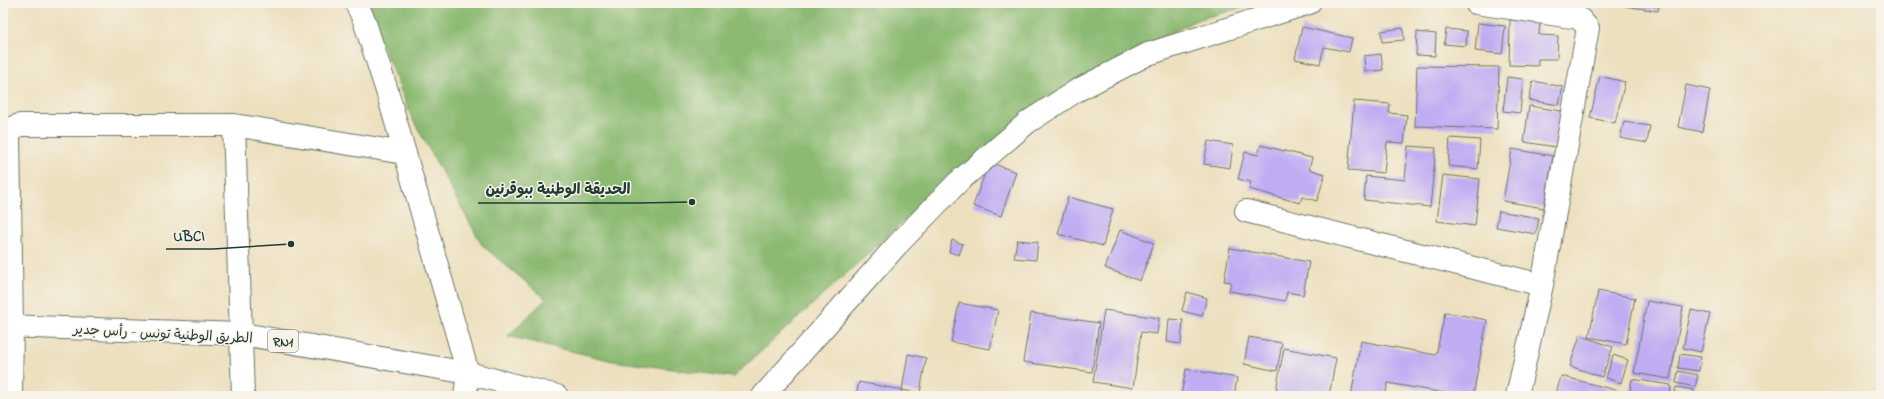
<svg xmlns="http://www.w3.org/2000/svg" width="1884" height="399" font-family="'Indie Flower','Playpen Sans Arabic',sans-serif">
  <rect width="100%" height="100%" fill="#f7f3e8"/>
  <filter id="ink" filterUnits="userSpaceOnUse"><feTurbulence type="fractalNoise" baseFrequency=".025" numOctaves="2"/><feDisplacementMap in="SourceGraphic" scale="8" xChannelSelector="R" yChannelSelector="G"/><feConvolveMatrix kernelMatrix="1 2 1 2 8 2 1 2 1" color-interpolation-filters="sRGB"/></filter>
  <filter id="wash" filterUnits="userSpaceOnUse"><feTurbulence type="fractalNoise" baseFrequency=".012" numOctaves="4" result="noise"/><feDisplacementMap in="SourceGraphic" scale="16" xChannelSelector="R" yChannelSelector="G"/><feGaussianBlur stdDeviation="0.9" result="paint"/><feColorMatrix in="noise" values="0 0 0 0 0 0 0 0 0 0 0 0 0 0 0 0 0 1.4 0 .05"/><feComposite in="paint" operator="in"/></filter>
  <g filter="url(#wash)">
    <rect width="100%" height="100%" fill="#ede0bf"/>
    <!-- forest -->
    <path fill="#8cba72" stroke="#567c53" d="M365,3H1259L1196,20L1081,79L972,159L733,377L613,361L508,336L546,299L482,245L412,118Z"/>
    <g id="blocks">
      <!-- building -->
      <path fill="#c0acf3" d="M1618,3H1660L1658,11L1618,5Z
        M1510,20L1540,21L1539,35L1558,36L1557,59H1538V66L1509,65Z
        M1478,23L1505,26L1502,54L1475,51Z
        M1302,27L1352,38L1349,52L1324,47L1320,64L1295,59Z
        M1403,28L1404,40L1382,42L1381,31Z
        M1446,29L1467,31L1466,46L1444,44Z
        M1417,32L1436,34L1435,56L1416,55Z
        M1381,54L1383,70L1365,72L1364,56Z
        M1417,66L1499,67L1497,129L1415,126Z
        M1600,76L1625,82L1615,123L1590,118Z
        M1507,77L1523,79L1520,113L1503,111Z
        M1533,81L1563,87L1559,105L1529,100Z
        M1686,85L1710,90L1702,132L1678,127Z
        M1354,101L1390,104L1389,113L1407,115L1404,143L1387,142L1384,173L1348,170Z
        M1529,106L1562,111L1556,147L1524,142Z
        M1624,122L1650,126L1647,143L1620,138Z
        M1450,138L1480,140L1478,169L1448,166Z
        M1208,141L1233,145L1230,168L1204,164Z
        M1261,145L1312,158L1309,169L1325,174L1317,201L1302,197L1300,203L1249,189L1251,182L1238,179L1245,152L1258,155Z
        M1408,146L1436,148L1430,207L1364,200L1366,176L1405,180Z
        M1512,149L1553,156L1544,208L1503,201Z
        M989,162L1016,172L1001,216L973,206Z
        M1443,175L1480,179L1475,226L1437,221Z
        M1068,197L1113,209L1103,246L1058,234Z
        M1499,211L1539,218L1536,234L1496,227Z
        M1120,230L1154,243L1140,281L1105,268Z
        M952,240L963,244L959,255L949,252Z
        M1017,240L1038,242L1036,260L1014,258Z
        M1230,248L1309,262L1303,295L1287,292L1285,301L1229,291L1231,282L1224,281Z
        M1598,291L1635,298L1626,344L1589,337Z
        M1187,292L1207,298L1202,316L1182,311Z
        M1647,301L1683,307L1670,379L1634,373Z
        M959,303L998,310L990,349L951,342Z
        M1104,310L1159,318L1157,334L1141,332L1133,388L1093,382Z
        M1691,310L1710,314L1701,352L1683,348Z
        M1445,312L1487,320L1473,396H1461L1388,383L1385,396H1351L1361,341L1436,355Z
        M1031,313L1099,323L1092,372L1023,362Z
        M1169,319L1183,320L1181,344L1167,342Z
        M1580,335L1613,347L1602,377L1570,366Z
        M1249,337L1282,343L1277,371L1244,364Z
        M1284,348L1336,358L1329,396H1275Z
        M908,354L926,358L920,393L902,390L901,396H856L859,382L902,390Z
        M1680,354L1701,357L1699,371L1678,368Z
        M1613,355L1628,360L1621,383L1606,378Z
        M1186,369L1237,378L1234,396H1181Z
        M1678,371L1698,375L1695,387L1676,383Z
        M1561,376L1619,391L1618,396H1566L1556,394Z
        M1632,379L1671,385L1670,396H1629Z
        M1676,387L1694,390L1693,396H1674Z"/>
    </g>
  </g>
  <g filter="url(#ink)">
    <use href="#blocks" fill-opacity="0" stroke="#677665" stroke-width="1"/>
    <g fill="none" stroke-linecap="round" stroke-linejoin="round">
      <defs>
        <path id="street" d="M356,3L364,20L387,91L468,373L465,396
          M1476,3L1579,18L1588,28L1542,285L1517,396
          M234,125L243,396
          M1246,211L1542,285
          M11,396L12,326L9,135L14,127L20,125H234L404,153
          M763,396L897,245L958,182L1028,122L1076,91L1148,54L1309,3"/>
        <path id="primary" d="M3,326L242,334L468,373L557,396"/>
      </defs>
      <!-- street casing -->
      <use href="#street" stroke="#677665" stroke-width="24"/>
      <!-- primary casing -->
      <use href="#primary" stroke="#677665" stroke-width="24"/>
      <!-- street -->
      <use href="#street" stroke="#fff" stroke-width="22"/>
      <!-- primary -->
      <use href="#primary" stroke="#fff" stroke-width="22"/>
    </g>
  </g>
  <g text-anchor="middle" stroke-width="3" stroke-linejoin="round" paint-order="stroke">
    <!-- shield labels -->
    <rect fill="#f7f3e8" stroke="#60746a" stroke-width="1" x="268" y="330" width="30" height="22" rx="3"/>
    <g font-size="13" font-weight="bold" fill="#1f3d34">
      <text x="283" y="346">RN1</text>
    </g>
    <!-- street labels -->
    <g font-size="14" fill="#1f3d34" stroke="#f7f3e8">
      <text transform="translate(163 333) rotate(3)" y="5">الطريق الوطنية تونس - رأس جدير</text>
    </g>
  </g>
  <!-- callouts -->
  <path fill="none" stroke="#1f3d34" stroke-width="1.5" d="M692 202L639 203H478M291 244L213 249H166"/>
  <g fill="#1f3d34" stroke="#f7f3e8" stroke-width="1.5">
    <circle cx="692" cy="202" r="4"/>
    <circle cx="291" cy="244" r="4"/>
  </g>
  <g font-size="15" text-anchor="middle" font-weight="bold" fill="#1f3d34" stroke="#f7f3e8" stroke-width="3" stroke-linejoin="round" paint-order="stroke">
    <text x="558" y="194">الحديقة الوطنية ببوقرنين</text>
    <text x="189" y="241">UBCI</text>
  </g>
  <!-- margin -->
  <rect width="1884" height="399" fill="none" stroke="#f7f3e8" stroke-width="16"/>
</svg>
